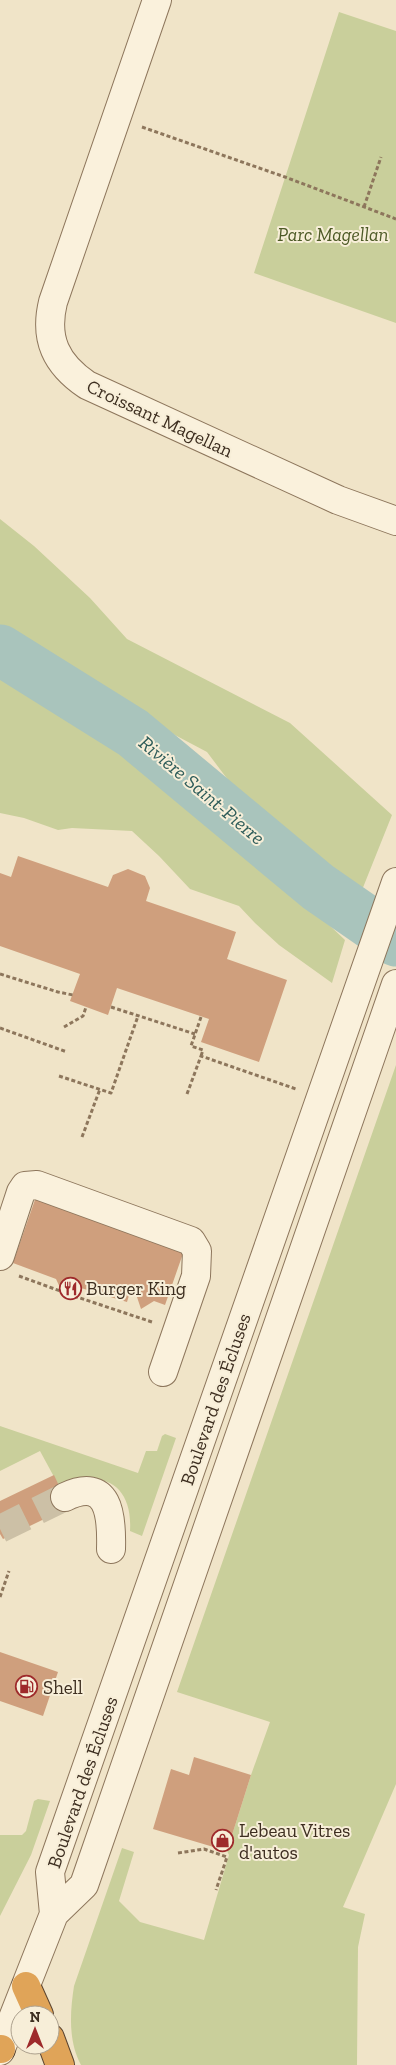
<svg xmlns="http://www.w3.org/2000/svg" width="396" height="2065" font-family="'Zilla Slab',serif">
  <rect width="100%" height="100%" fill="#f0e4c8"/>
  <!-- green -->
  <path fill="#c9cf9b" d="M339,12L396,31V323L254,273Z
    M0,519L34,546L90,598L127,639L290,723L392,815L360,895L283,844L250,809L207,752L71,680L34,651L15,646L0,639Z
    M0,666L40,693L100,724L165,783L234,840L306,903L345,940L332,983L279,945L255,923L239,906L190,889L159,856L132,831L72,828L58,830L24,818L0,813Z
    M396,1065V1784L343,1907L365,1914L358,1947L357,2065H81C68,2041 70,2012 74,1986L122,1848L134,1852L119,1901L140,1922L204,1940L229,1855L227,1851L251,1775L270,1722L177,1692Z
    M0,1426L138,1473L146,1451H157L162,1436L165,1434L176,1438L142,1536L130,1531C133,1483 101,1468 59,1486L40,1451L0,1471Z
    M38,1799L50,1801L31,1855L0,1916V1835H22L26,1831L34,1801Z"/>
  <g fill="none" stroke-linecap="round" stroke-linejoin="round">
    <!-- river -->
    <path stroke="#a9c4bc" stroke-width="51" d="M0,650L133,733L318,887L396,941"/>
  </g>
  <!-- building -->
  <path fill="#cf9f7d" d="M18,856L108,887L113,875L128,869L145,876L150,888L146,901L236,932L227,959L287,980L259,1062L201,1042L209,1019L117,988L108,1015L70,1001L80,974L0,946V873L11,877Z
    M37,1194L186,1245L165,1305L154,1301L141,1309L136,1294L130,1292L127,1302L81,1288L64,1296L56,1279L13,1263Z
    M54,1475L69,1507L3,1539L0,1534V1501Z
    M0,1652L58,1672L43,1716L0,1701Z
    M194,1757L251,1775L227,1851L153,1829L171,1769L189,1775Z"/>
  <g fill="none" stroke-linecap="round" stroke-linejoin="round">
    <!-- minor-tunnel -->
    <path stroke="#ccc0a6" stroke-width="28" stroke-dasharray="28 14" stroke-linecap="butt" d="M0,1529L65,1497"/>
    <defs>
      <path id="minor" d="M157,0L53,302C44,339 56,364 87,385L338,500L396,521
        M0,1256L21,1192L25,1186L37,1185L191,1241L197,1251L196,1276L163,1372
        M65,1497C109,1476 112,1515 111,1549
        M54,1914L50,1872L396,882
        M0,2051L54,1914L84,1885L396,984"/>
      <path id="highway" d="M26,1986L39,2015
        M50,2038L60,2065
        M0,2049H1"/>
    </defs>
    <!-- minor casing -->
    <use href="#minor" stroke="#8d765c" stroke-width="30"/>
    <!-- highway casing -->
    <use href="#highway" stroke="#5b4430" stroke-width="30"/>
    <!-- path -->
    <path stroke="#8d765c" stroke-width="3" stroke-dasharray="4 2.5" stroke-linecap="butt" d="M142,127L285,177L396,219
      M364,207L381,157
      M0,974L58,992L73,995
      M111,1007L195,1034
      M201,1017L191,1046L203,1050L201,1056
      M64,1027L83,1016L86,1007
      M0,1028L67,1052
      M59,1076L111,1093L138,1016
      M187,1094L201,1056L296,1089
      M82,1137L100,1089
      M19,1276L63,1292
      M68,1294L152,1322
      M0,1597L9,1571
      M178,1853L204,1849L227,1857L216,1890"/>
    <!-- minor -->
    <use href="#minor" stroke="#faf1dc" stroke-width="28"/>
    <!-- highway -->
    <use href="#highway" stroke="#e0a458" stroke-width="28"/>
  </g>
  <!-- icons -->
  <defs>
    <symbol id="restaurant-ring" viewBox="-11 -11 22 22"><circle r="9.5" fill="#f7eed8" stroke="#9e2a2b" stroke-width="1.5"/><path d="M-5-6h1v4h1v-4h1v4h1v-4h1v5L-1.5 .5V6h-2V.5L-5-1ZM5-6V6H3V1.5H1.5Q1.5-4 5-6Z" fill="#9e2a2b"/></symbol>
    <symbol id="fuel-ring" viewBox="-11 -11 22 22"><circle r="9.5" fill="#f7eed8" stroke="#9e2a2b" stroke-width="1.5"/><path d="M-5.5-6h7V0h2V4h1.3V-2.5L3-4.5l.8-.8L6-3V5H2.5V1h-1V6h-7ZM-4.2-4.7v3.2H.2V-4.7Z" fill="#9e2a2b"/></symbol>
    <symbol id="shop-ring" viewBox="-11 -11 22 22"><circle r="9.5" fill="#f7eed8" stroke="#9e2a2b" stroke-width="1.5"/><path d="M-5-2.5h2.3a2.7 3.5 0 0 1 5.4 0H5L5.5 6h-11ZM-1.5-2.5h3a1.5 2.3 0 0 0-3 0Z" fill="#9e2a2b"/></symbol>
  </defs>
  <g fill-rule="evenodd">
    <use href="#restaurant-ring" x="58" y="1276" width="25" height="25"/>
    <use href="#fuel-ring" x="14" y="1674" width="25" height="25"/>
    <use href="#shop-ring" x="210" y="1828" width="25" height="25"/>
  </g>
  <g text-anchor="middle" stroke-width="4" stroke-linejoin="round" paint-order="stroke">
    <!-- park labels -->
    <g font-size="19" font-style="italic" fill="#4d5a26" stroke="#f7eed8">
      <text x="333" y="241">Parc Magellan</text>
    </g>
    <!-- street labels -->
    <g font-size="19" fill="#3d2e20" stroke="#f7eed8">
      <text transform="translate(160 418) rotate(25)" y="7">Croissant Magellan</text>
      <text transform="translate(215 1399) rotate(-71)" y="7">Boulevard des Écluses</text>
      <text transform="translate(82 1782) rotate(-71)" y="7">Boulevard des Écluses</text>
    </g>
    <!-- poi labels -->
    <g font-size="19" fill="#3d2e20" stroke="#f7eed8" text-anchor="start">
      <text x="86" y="1295">Burger King</text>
      <text x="43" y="1694">Shell</text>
      <text x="239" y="1837">Lebeau Vitres<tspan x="239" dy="22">d'autos</tspan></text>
    </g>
    <!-- water labels -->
    <g font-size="20" font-style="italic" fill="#2f5d5a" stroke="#f7eed8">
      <text transform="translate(202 790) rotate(40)" y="7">Rivière Saint-Pierre</text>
    </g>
  </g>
  <!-- north arrow -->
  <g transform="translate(35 2030)"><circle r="24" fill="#f7eed8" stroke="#ada18e"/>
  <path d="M0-4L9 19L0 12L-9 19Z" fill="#9e2a2b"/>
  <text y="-8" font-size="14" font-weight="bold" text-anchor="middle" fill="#3d2e20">N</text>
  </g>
</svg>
